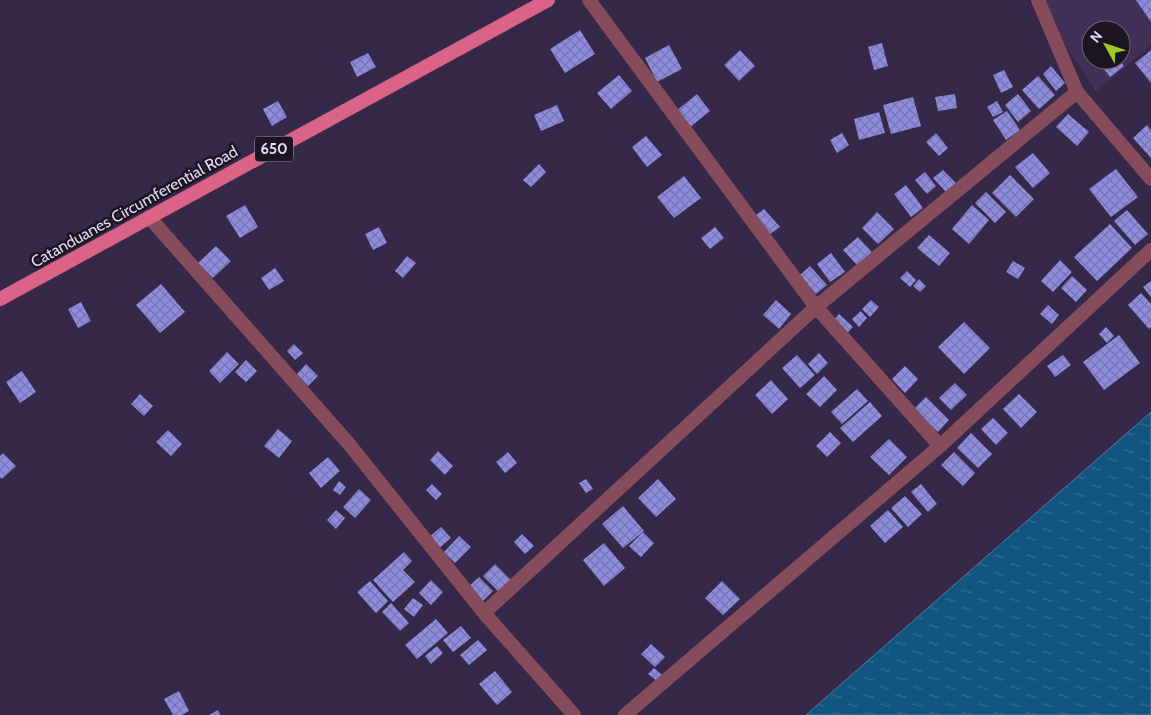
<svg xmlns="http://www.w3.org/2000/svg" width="1151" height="715" font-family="Cabin,sans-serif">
  <defs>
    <pattern id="water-ripples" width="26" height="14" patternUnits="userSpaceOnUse" patternTransform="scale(1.25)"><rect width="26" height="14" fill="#105580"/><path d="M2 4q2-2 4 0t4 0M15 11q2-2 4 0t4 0" fill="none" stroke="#336d92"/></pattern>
    <pattern id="building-cross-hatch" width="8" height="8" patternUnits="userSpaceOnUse" patternTransform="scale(1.25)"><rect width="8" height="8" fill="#8d8cde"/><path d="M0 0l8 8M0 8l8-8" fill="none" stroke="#7776b1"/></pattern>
  </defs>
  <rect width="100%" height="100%" fill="#362849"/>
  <!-- built -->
  <path fill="#423058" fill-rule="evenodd" d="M1045,0H1151V45L1096,92L1055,29ZM1091,30H1121V60H1091Z"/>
  <!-- water -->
  <path fill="url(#water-ripples)" stroke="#4f7da2" d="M1151,412V715H806Z"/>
  <!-- building -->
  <path fill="url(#building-cross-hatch)" d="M1136,0H1151V22Z
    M580,30L595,54L565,73L550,49Z
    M882,43L888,66L874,70L868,47Z
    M669,45L682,69L657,82L645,58Z
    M740,50L755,66L739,81L724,65Z
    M1151,50V83L1135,63Z
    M368,53L376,67L357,77L350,62Z
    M1110,60H1119L1124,66L1110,77L1102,66Z
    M1051,66L1065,83L1056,91L1043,74Z
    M1004,70L1013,87L1001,93L993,75Z
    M619,75L632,91L611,109L597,93Z
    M1038,76L1055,95L1039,109L1022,90Z
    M697,94L710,111L689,128L676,111Z
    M955,94L957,108L938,111L935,97Z
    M1018,94L1031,111L1018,122L1005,105Z
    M913,97L921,126L891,134L883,105Z
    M278,101L287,117L272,126L263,109Z
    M997,101L1003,112L993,117L987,107Z
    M557,105L564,121L541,131L534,115Z
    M1007,111L1020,130L1006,140L993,120Z
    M879,112L885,133L859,140L854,119Z
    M1068,114L1089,132L1077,146L1056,127Z
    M1147,125L1151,130V158L1133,138Z
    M842,133L849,145L837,153L830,140Z
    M936,133L948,148L939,156L926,142Z
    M646,136L662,155L647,167L632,147Z
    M1033,153L1050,173L1033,188L1015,167Z
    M539,164L546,172L531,187L523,180Z
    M1116,169L1138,197L1111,217L1089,189Z
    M943,170L956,183L946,192L933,178Z
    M925,172L936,186L927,194L915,180Z
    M1010,175L1034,199L1016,217L992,193Z
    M684,176L701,198L674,218L657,197Z
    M906,185L923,208L911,217L894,194Z
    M986,192L1006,212L995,223L975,203Z
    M245,205L258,227L240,238L226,216Z
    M972,205L989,220L969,244L952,229Z
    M764,209L780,227L770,234L755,216Z
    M1127,210L1148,234L1135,245L1114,221Z
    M877,212L894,229L878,244L862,228Z
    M1110,224L1132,248L1097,281L1074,257Z
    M379,227L387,243L373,250L365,234Z
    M715,227L724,238L710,249L701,238Z
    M929,235L950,253L939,266L917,248Z
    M858,237L872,252L857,265L843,250Z
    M216,246L231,261L213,278L198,263Z
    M831,253L845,272L830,282L817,264Z
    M407,256L416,263L403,278L395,271Z
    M1060,260L1072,272L1053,292L1041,281Z
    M1013,261L1025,268L1018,279L1006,272Z
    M810,266L827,285L816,294L800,275Z
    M275,268L284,281L269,290L261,278Z
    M907,271L916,280L910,287L900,278Z
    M1072,276L1087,290L1076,302L1061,288Z
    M919,279L926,286L920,292L913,286Z
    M1151,281V297L1143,287Z
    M161,284L185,312L160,333L136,305Z
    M1141,293L1151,304V327L1149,329L1128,305Z
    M776,300L791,314L779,329L763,315Z
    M871,300L879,307L870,317L862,309Z
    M81,302L91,321L78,328L68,309Z
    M1048,305L1059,315L1052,324L1040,314Z
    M861,311L867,318L859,327L852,319Z
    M839,314L853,327L845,336L831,323Z
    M964,322L990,348L964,374L938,347Z
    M1106,327L1114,336L1107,343L1099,334Z
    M1119,335L1140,363L1104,390L1083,362Z
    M294,344L303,353L295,360L287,351Z
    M227,352L239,364L220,383L209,371Z
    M819,353L828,363L817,374L808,364Z
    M797,355L815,375L800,388L782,368Z
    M1063,355L1071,365L1055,377L1047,366Z
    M246,360L257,371L246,382L235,372Z
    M306,364L318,376L308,386L297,374Z
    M905,366L918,379L905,393L892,379Z
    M22,371L36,392L20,403L6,382Z
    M824,376L837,390L820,407L806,394Z
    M771,380L788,399L772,414L755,395Z
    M955,383L967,395L951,410L939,398Z
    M857,389L868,401L842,424L831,412Z
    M140,394L153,406L144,416L131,404Z
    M1019,394L1037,412L1021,428L1003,409Z
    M926,397L949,420L938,432L914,409Z
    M870,402L882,416L853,442L840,428Z
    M993,418L1008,433L996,445L981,429Z
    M278,429L292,441L279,458L264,446Z
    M168,430L182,444L171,456L156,442Z
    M830,432L841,443L827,457L816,446Z
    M971,433L992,454L978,468L957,448Z
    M889,439L907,457L889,475L870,457Z
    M438,451L453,466L445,475L430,460Z
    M508,452L517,463L505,473L496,462Z
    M954,452L975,473L963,486L941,465Z
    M3,453L16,466L2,479L0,477V456Z
    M328,457L340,471L321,488L309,473Z
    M586,479L593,489L586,493L579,483Z
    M658,479L676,499L656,517L638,498Z
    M339,481L346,487L340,495L333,490Z
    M432,484L442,494L436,500L426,490Z
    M921,484L937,504L928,512L911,492Z
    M359,489L371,500L355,518L343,507Z
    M905,496L922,514L908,527L891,508Z
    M623,506L644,531L623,548L602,524Z
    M336,510L345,518L336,529L327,520Z
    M888,510L903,527L885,543L870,526Z
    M441,527L451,538L438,549L428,538Z
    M643,532L654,543L641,557L629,546Z
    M522,534L534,546L525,554L514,542Z
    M459,536L471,547L455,563L444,552Z
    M604,543L625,568L604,586L583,560Z
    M404,552L412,561L403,570L415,582L393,602L373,580Z
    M495,564L513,582L501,594L483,576Z
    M479,577L493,591L482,602L468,587Z
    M431,580L443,592L431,605L419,593Z
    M370,581L388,601L376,613L357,592Z
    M722,581L740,599L723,615L705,598Z
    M413,598L423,605L414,617L404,609Z
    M391,603L409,623L400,631L382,612Z
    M436,619L448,633L417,659L405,645Z
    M461,626L471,638L453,652L443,640Z
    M478,640L487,650L469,665L460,655Z
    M651,644L665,657L655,667L641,654Z
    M437,646L443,653L431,664L425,656Z
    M654,668L662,675L657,681L648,674Z
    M495,671L512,692L497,705L479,684Z
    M179,691L189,711L182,715H173L164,699Z
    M218,710L220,715H209Z"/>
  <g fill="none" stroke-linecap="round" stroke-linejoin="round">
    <!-- minor -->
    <path stroke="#874c5c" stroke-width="14" d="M589,0L816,307L940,446
      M1038,0L1077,92L1151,179
      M149,217L349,444L484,613L574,715
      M484,613L816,307L1077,92
      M625,715L940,446L1151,250"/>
    <!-- primary -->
    <path stroke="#da6387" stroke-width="14" d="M0,299L548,0"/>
  </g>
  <g text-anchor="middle" stroke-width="5" stroke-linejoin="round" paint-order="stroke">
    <!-- shield labels -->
    <rect fill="#1b1523" stroke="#a7a0b2" stroke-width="1" x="255" y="136.5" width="38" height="25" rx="4"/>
    <g font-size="15" font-weight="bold" fill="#e3dbf0">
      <text x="274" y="154">650</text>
    </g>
    <!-- street labels -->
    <g font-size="16" fill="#e3dbf0" stroke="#1b1523">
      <text transform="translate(134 206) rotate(-29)" y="6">Catanduanes Circumferential Road</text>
    </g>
  </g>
  <!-- north arrow -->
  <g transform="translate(1106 45) rotate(310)"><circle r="24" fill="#1b1523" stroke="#6b6475"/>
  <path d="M0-4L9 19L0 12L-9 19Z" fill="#a3c927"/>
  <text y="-8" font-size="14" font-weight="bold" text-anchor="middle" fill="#e3dbf0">N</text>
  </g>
</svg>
